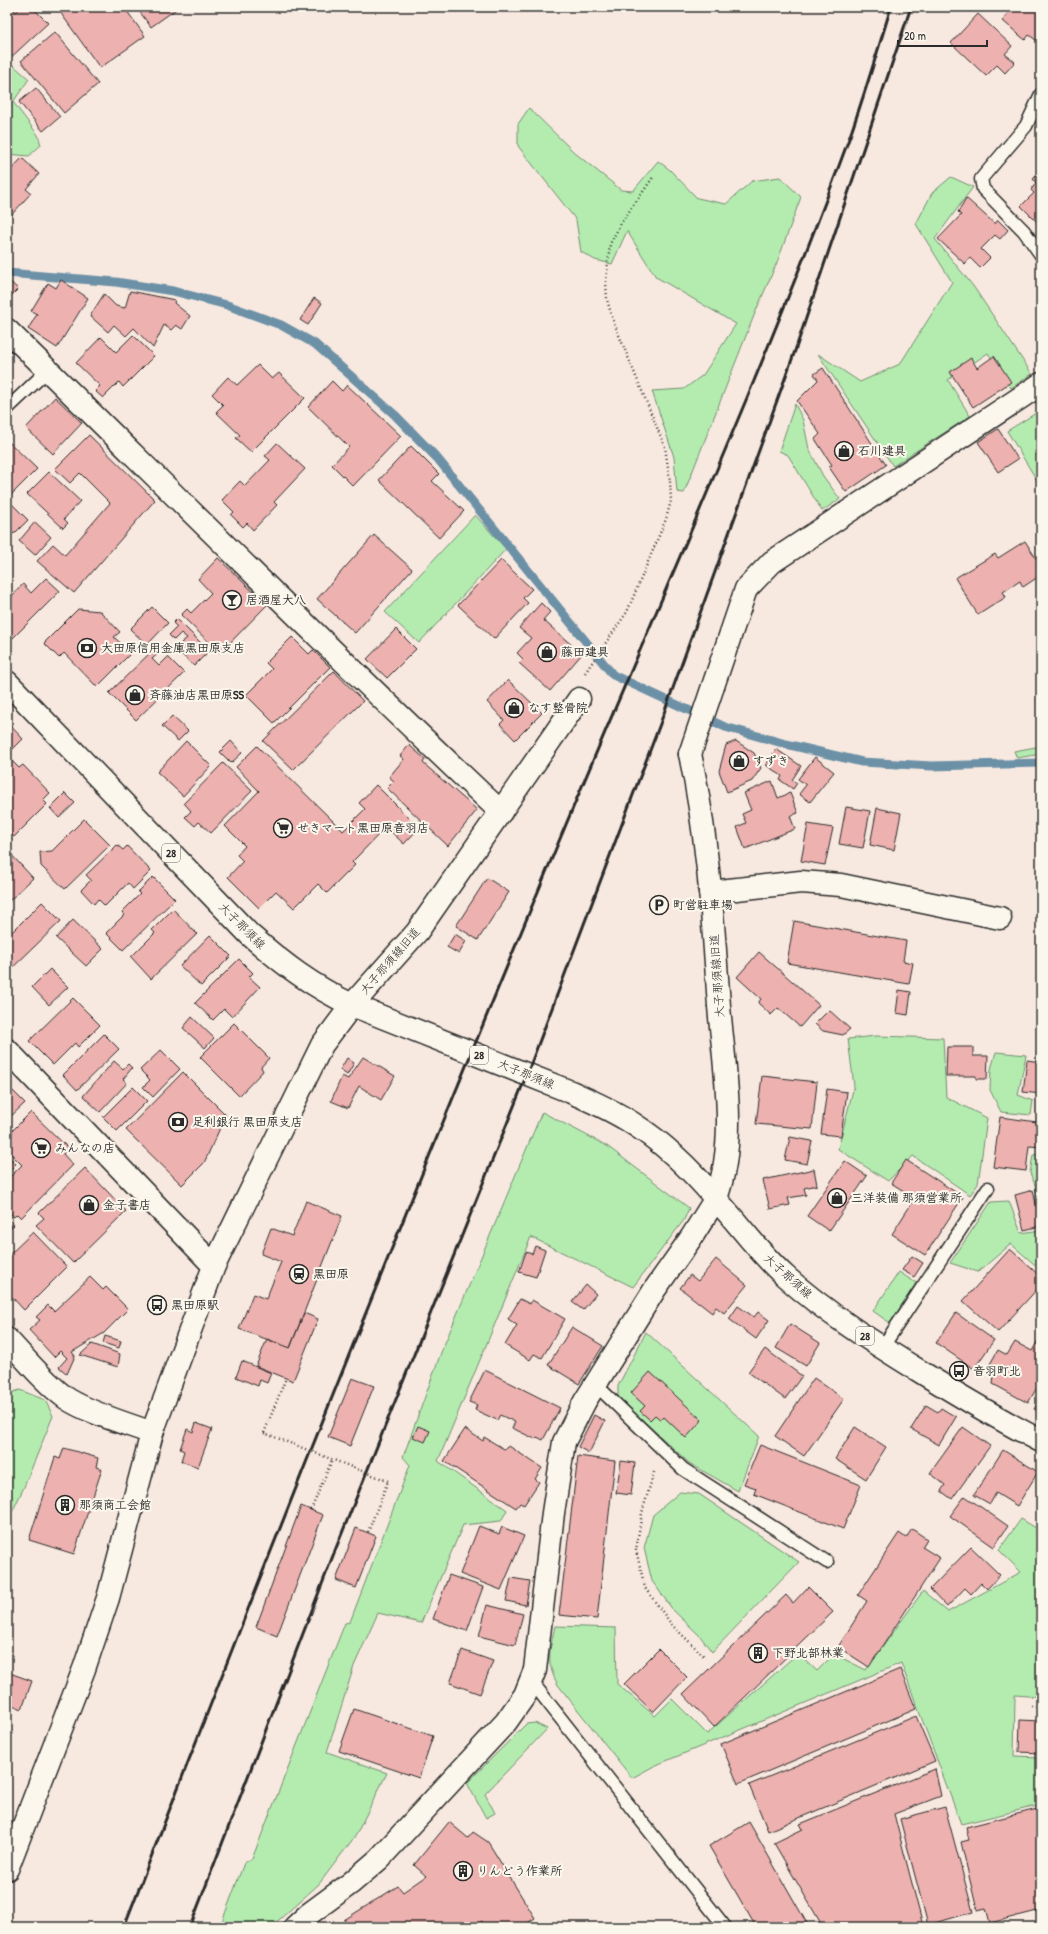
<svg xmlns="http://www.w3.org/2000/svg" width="1048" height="1934" font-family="'Patrick Hand','Klee One',sans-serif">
  <rect width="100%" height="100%" fill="#f8e9e0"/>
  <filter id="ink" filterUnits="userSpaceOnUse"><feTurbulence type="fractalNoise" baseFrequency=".025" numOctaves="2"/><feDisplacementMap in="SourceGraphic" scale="8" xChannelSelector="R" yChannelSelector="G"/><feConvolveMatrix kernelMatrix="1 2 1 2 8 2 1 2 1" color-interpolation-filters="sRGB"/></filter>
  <g filter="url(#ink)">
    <!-- green -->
    <path fill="#b4ecb0" stroke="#708c6e" d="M13,65L29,79L13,102L38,135L41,145L29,156L7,154V69Z
      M529,108L575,153L621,190L633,191L658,161L670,170L697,198L726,204L752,181L780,177L801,197L778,260L755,313L684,493L677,492L674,457L652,391L684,389L703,375L736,324L656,277L627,231L612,264L595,260L581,252L576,220L518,146V124Z
      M951,177L973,187L935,239L973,286L1032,374L1011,388L988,353L948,380L970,416L893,466L818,354L860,382L900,364L952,282L916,224L932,193Z
      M795,404L803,420L809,449L823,476L840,499L822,511L788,455L779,451Z
      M1041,410V487L1007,431Z
      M475,515L506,549L419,643L385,612Z
      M1041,746V754L1017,758L1014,751Z
      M876,1036L943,1038L946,1097L987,1118L978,1184L970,1195L913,1156L888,1181L838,1149L854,1086L848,1039Z
      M996,1052L1026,1055L1018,1095L1033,1101L1031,1115L1001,1112L990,1090L991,1069Z
      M542,1112L607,1146L689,1208L684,1220L633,1287L531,1237L438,1461L507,1510L501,1521L463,1525L421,1623L378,1613L354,1666L327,1752L387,1773L356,1835L319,1884L271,1927H220L244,1863L252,1859L345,1623L350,1622L410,1465L403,1457L442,1350Z
      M1041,1154V1217L1035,1185L1030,1173L1033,1155Z
      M1009,1201L1021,1233L1041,1230V1270L1011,1244L978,1272L950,1263L991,1202Z
      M899,1272L916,1283L890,1323L873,1311Z
      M646,1332L759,1436L738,1491L689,1463L618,1397V1386Z
      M20,1390L45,1400L53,1416L24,1487L7,1523V1395L10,1393Z
      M680,1492L699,1494L799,1562L712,1652L700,1636L673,1610L652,1581L644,1548L653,1515Z
      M1021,1519L1041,1531V1697L1015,1695L1014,1756L1041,1757V1805L961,1824L901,1663L654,1766L632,1778L558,1685C545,1662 550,1650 555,1626L616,1628L617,1684L655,1716L672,1699L707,1734L798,1653L817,1671L834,1654L866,1670L923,1591L948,1612L1021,1572L999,1550Z
      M535,1723L547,1729L485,1794L495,1813L486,1818L467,1783L526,1724Z"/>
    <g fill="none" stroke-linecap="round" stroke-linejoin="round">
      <!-- stream -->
      <path stroke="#6c91a7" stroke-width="9" d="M7,273L116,282L173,291L227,305L281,325L315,344L395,415L437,458L613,675L725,727L786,744L862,762L932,766L1041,763"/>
    </g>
    <!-- building -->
    <path fill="#edb1af" stroke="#2b2b2b" d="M7,7H12L16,12L21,7H32L48,23L7,61Z
      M67,7H124L145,36L100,68L60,12Z
      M136,7H179L151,27Z
      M1011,7H1041V51L1037,48L1040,43L1029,35L1025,40L1003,21Z
      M978,14L1012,46L1005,54L1015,62L1005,73L997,65L986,76L951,43Z
      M55,32L98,84L64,113L21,61Z
      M36,88L60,117L43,131L19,102Z
      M22,158L39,174L26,189L31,193L7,220V174Z
      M1041,171V223L1039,224L1021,206L1034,193L1031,190L1036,183L1033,179Z
      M966,198L995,224L998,220L1008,230L1000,239L995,235L981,249L990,258L980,268L970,258L965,264L938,239L961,215L958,212Z
      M7,279L18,289L7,300Z
      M61,280L88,298L57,348L28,329L37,314L31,311L48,283L56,288Z
      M130,291L175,300L174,303L190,316L182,329L176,325L171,330L164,325L153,348L134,328L126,336L114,325L108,332L90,316L104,294L116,306L125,308Z
      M314,298L322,303L308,325L300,320Z
      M133,335L154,356L123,387L119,382L103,398L95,391L100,386L76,363L101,337L116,352Z
      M994,356L1011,382L973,407L950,372L971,358L977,368Z
      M258,365L272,379L279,373L305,398L251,452L236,438L240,435L216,412L223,405L212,394L228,377L237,385Z
      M823,368L886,465L846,492L829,467L832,465L815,439L820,434L797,401L818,380L814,374Z
      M7,380L12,386L7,391Z
      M332,381L342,391L347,385L401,436L353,486L332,465L349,447L308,407Z
      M55,397L82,423L53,454L26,428Z
      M998,429L1018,459L998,472L978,442Z
      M89,435L155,500L74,593L37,561L53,544L65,555L110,503L80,473L70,483L55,469Z
      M10,443L37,469L7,499V446Z
      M277,443L305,469L274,502L277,505L253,530L247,523L243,527L231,515L234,512L222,500L240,481L245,486L270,460L265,456Z
      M411,446L439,474L432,481L464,511L439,538L379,480Z
      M49,472L80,501L64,519L68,523L63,528L27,494Z
      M12,504L28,520L14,534L7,527V508Z
      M35,522L51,537L35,555L19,541Z
      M374,535L412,569L355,633L317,599Z
      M1025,541L1041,566V575L1023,587L1020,581L1003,592L1006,597L978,615L955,578L995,554L998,558Z
      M218,558L267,605L220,653L181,615L187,609L191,613L211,593L198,579Z
      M501,560L532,589L523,598L528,603L494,639L458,605Z
      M46,578L60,591L9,642L7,640V592L12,596L23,584L31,593Z
      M541,603L550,612L543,620L582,654L550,691L519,663L523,659L517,653L531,638L519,628Z
      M152,607L168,623L147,645L130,629Z
      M78,609L100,611L120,632L114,637L131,653L97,687L64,653L59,658L44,643Z
      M177,619L209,651L194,666L179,652L184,647L181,643L187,638L181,633L174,640L169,635L177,627L173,623Z
      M396,629L416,649L387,678L367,659Z
      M292,637L309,654L313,650L330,667L274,723L246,695L272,669L266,663Z
      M156,647L160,652L152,659L159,666L168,657L184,673L136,720L109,693Z
      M334,671L363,701L293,770L263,741Z
      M508,680L542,713L515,740L500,724L504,720L487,702Z
      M172,716L188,731L178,741L162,726Z
      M7,722L23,739L7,755Z
      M186,741L211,766L183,796L157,772Z
      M231,741L242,753L231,763L220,752Z
      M736,741L754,753L761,768L752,781L727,792L719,771L726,745Z
      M409,745L425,759L423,763L477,810L448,846L387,788L394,781L389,777L404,759L400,756Z
      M257,746L343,831L365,809L359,803L376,785L419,828L404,844L386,827L352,862L355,865L327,893L318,884L294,908L276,891L259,908L228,877L243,861L237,855L245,846L225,826L259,791L236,767Z
      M776,749L801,766L792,780L797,783L793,789L780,780L782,776L766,765Z
      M815,757L834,772L810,802L799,794L806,785L798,779Z
      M11,760L19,768L23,765L50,793L43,800L47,804L14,837L7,830V763Z
      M223,763L252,791L211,833L199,822L195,826L185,817L191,811L184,803Z
      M772,781L778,798L790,793L798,813L790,816L795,829L745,849L737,827L746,823L742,814L751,810L744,793Z
      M65,793L75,803L59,818L50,808Z
      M846,807L870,811L863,848L839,844Z
      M877,808L901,813L894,850L870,845Z
      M84,819L110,845L65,889L41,866L40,852L52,851Z
      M808,824L833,828L825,865L801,861Z
      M117,845L123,850L127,846L151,871L133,889L128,883L105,906L98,899L94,904L81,890L91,880L86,875Z
      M7,850L33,878L7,903Z
      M153,877L175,899L123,950L106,933L124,915L122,912L140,894L138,892Z
      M487,878L509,892L478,940L456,926Z
      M42,902L61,921L7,973V932L9,935Z
      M173,909L197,934L151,979L131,957L155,933L152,930Z
      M73,920L103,949L86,966L56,938Z
      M794,921L906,941L903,961L913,963L909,984L787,963Z
      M455,934L466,941L459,954L447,947Z
      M210,935L231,956L201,986L180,966Z
      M759,952L819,1005L800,1027L778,1008L771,1015L758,1003L761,999L737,977Z
      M239,959L253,973L249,977L260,987L232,1017L224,1009L213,1020L195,1003Z
      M50,969L68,987L49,1005L32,987Z
      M899,990L911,992L908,1015L896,1013Z
      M73,998L100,1025L78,1047L75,1043L53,1065L29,1041Z
      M829,1010L850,1029L843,1035L823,1031L815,1024Z
      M192,1017L214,1038L205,1048L183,1028Z
      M234,1023L269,1058L261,1067L263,1071L239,1096L200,1057Z
      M104,1034L119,1049L77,1090L63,1075Z
      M947,1047H973V1056H988L987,1079H976V1076H946Z
      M161,1050L180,1069L153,1097L143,1087L150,1080L140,1070Z
      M363,1057L395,1076L381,1100L359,1086L348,1108L331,1101L342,1076L348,1079Z
      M347,1058L354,1063L347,1075L340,1070Z
      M1027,1060L1041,1062V1147L1029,1146L1026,1171L993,1167L1000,1117L1037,1122L1041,1094L1023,1092Z
      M114,1061L123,1069L128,1064L132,1068L123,1079L127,1083L100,1112L83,1096Z
      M183,1072L226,1115L204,1163L182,1185L126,1130Z
      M762,1076L817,1082L812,1129L756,1124Z
      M7,1085L25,1103L7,1120Z
      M133,1087L147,1101L117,1131L103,1117Z
      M827,1089L847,1092L841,1136L821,1134Z
      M31,1112L68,1148L63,1154L73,1165L21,1218L17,1214L14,1217L7,1210V1180L22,1165L7,1150V1136Z
      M790,1137L812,1141L807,1164L785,1160Z
      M7,1155L16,1164L9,1171L7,1169Z
      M906,1160L963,1197L925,1255L892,1234L915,1198L891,1183Z
      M845,1161L867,1176L829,1231L807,1216Z
      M85,1168L126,1211L73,1263L36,1225L44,1218L39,1213Z
      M814,1169L817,1185L804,1188L806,1195L788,1198L790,1205L770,1209L763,1180Z
      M1033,1190L1041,1226L1024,1230L1015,1195Z
      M306,1201L342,1216L290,1348L239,1329L253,1294L266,1299L281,1262L261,1254L271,1228L292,1236Z
      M7,1218L14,1225L7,1232Z
      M33,1232L67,1267L24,1310L11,1296L7,1300V1257Z
      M535,1246L545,1250L536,1277L519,1272L526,1252L532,1254Z
      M1010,1249L1041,1277V1285L998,1332L963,1301Z
      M912,1256L923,1263L914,1277L902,1270Z
      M716,1259L747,1285L724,1313L716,1307L712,1313L680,1288L690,1275L698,1281Z
      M90,1277L103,1290L106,1287L128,1309L104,1333L72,1352L75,1356L67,1374L59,1367L67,1358L60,1351L54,1357L29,1330L40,1320L36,1317L48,1305L54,1311Z
      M586,1285L596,1294L583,1310L572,1302Z
      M520,1299L530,1304L532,1300L565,1319L542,1358L534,1354L530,1360L505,1345L517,1325L508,1319Z
      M738,1306L754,1317L758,1312L769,1320L756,1339L729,1319Z
      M304,1313L318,1319L293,1381L256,1366L267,1339L290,1348Z
      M956,1313L994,1340L974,1369L936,1343Z
      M790,1324L820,1343L806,1366L776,1348Z
      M572,1327L603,1346L579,1384L548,1365Z
      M1041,1335V1381L1028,1403L993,1384L994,1375L986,1371L998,1350L1007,1355L1015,1342L1032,1351Z
      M105,1336L121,1341L119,1348L103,1343Z
      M92,1344L120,1354L118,1367L80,1355Z
      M765,1349L802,1376L785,1399L748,1372Z
      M242,1361L271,1373L267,1383L260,1380L258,1386L236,1377Z
      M485,1370L560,1408L543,1440L537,1437L535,1439L512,1428L515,1422L500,1415L497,1420L475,1410L477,1405L469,1402Z
      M650,1372L702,1420L686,1438L664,1417L661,1420L655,1415L650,1420L640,1411L645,1406L631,1393Z
      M352,1378L374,1386L350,1446L328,1437Z
      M814,1378L844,1399L804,1456L775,1436Z
      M1041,1398V1413L1034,1409Z
      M926,1405L938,1412L941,1408L956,1417L939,1445L911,1429Z
      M594,1415L605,1421L589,1453L578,1447Z
      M196,1423L212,1429L198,1467L181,1461L184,1451L180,1449L187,1429L193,1432Z
      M418,1426L430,1431L425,1442L413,1437Z
      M855,1427L886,1447L866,1479L835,1459Z
      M963,1427L990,1446L952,1499L941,1491L945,1485L930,1473Z
      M465,1429L483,1441L484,1437L504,1449L509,1446L542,1468L535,1479L539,1482L524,1505L520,1503L516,1508L444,1461Z
      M760,1445L861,1485L843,1529L754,1494L756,1488L744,1484Z
      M64,1448L98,1458L96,1467L102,1469L74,1554L29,1540L55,1457L60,1459Z
      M1003,1450L1038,1472L1017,1506L996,1493L990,1504L974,1495Z
      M578,1456L615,1461L597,1619L559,1615Z
      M621,1461L635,1463L631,1495L616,1493Z
      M965,1496L1008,1526L994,1547L950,1516Z
      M301,1506L323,1515L277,1636L256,1627Z
      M479,1526L499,1534L502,1527L524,1536L501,1590L460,1574Z
      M356,1528L376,1536L356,1588L336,1580Z
      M912,1529L927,1539L922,1547L940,1558L869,1667L838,1647L867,1601L858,1595L899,1533L906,1538Z
      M971,1547L1000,1575L987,1589L981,1583L971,1594L965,1588L947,1607L930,1589Z
      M449,1575L483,1587L467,1631L433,1619Z
      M511,1578L530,1581L526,1605L506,1601Z
      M808,1587L833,1612L714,1727L683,1694L786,1595L793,1603Z
      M487,1605L523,1614L515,1645L479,1636Z
      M659,1649L687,1677L653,1712L624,1684Z
      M462,1650L493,1661L480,1694L450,1683Z
      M900,1669L916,1709L738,1784L721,1744Z
      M7,1672L32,1681L22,1709L10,1704L7,1709Z
      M354,1709L433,1736L419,1778L339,1751Z
      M916,1716L935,1761L768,1831L749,1785Z
      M1020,1720L1041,1721V1753L1019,1752Z
      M935,1769L941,1796L894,1814L923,1926L823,1927L774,1843L803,1829L800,1824Z
      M945,1807L973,1912L928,1925L900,1819Z
      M1041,1808V1910L990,1923L986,1908L977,1910L961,1842L969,1840L966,1827Z
      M449,1822L468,1838L473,1832L488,1842L535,1918L526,1924V1927H486L482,1921L472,1927H349L344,1920L398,1886L403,1892L426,1876L414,1865Z
      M749,1822L809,1927H756L709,1846Z"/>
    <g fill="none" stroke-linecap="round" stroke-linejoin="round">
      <defs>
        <path id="lane" d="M1041,94L1026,126L981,179L983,189L1024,231L1041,255
          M7,409L48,370
          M882,1348L988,1188
          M595,1384L683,1469L827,1562
          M532,1682L725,1927"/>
        <path id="street" d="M7,330C171,491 333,654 501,812
          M690,754L746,589L772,562L1041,384
          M710,892L801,882L841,885L1000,918
          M7,1339C26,1359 44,1382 66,1398C86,1412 128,1424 152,1433L108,1598L84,1669L7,1869
          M295,1927L309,1914L351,1883L379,1859L506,1722L525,1695L535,1670L553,1513L564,1442L585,1401L655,1289L691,1238L716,1198"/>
        <path id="secondary" d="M690,754C708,837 713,921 719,1006C724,1067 738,1140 716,1198
          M7,1050L214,1266
          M152,1433L214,1266L322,1045L352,1005L417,932L579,699"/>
        <path id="primary" d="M7,682L250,935C283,964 312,986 352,1005L571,1092C593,1102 615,1111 635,1125C665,1144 692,1171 715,1198C739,1224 759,1253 785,1276C826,1313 874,1343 921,1372C960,1396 1000,1420 1041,1441"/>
      </defs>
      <!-- lane casing -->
      <use href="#lane" stroke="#2b2b2b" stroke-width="15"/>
      <!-- street casing -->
      <use href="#street" stroke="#2b2b2b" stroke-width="25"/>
      <!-- secondary casing -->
      <use href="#secondary" stroke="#2b2b2b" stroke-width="25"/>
      <!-- primary casing -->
      <use href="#primary" stroke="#2b2b2b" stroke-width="25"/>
      <!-- path -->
      <path stroke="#2b2b2b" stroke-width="2.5" stroke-dasharray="1 3" stroke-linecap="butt" d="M585,673L627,612L666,519L671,501L670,481L665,447L614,323L607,300L606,281L610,244L621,223L654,176
        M264,1433L286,1378
        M654,1472L642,1513L636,1550L645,1588L672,1625L704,1656
        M311,1510L332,1460
        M368,1532L388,1481
        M1031,1706L1041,1707"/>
      <!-- lane -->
      <use href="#lane" stroke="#fbf7ec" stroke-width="12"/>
      <!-- street -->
      <use href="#street" stroke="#fbf7ec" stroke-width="22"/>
      <!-- secondary -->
      <use href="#secondary" stroke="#fbf7ec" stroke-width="22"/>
      <!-- primary -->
      <use href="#primary" stroke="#fbf7ec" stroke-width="22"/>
      <!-- rail -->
      <path stroke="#2b2b2b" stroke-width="3" d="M124,1927C264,1565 407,1205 557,846C655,610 762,376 850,136C865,93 878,50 891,7
        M190,1927L334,1553L527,1074L660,724L796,348L911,7"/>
      <!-- path-bridge -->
      <path stroke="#2b2b2b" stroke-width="2.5" stroke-dasharray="1 3" stroke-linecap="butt" d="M264,1433L388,1481"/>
    </g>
  </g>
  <!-- icons -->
  <defs>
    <symbol id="shop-ring" viewBox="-11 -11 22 22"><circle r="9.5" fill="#fbf7ec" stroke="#2b2b2b" stroke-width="1.5"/><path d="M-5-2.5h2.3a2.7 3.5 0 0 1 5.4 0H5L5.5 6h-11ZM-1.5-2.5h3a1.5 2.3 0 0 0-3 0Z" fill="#2b2b2b"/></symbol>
    <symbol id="bar-ring" viewBox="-11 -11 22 22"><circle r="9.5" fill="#fbf7ec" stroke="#2b2b2b" stroke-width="1.5"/><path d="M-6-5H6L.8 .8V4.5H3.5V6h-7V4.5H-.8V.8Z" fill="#2b2b2b"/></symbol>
    <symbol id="bank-ring" viewBox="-11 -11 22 22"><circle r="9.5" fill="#fbf7ec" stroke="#2b2b2b" stroke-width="1.5"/><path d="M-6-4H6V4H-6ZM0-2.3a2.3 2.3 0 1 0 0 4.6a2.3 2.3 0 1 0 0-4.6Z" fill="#2b2b2b"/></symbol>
    <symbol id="supermarket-ring" viewBox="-11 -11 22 22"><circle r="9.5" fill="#fbf7ec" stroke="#2b2b2b" stroke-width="1.5"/><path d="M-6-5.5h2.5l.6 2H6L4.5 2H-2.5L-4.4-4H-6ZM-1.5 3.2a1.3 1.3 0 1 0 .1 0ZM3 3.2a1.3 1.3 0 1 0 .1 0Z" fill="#2b2b2b"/></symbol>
    <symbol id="parking-ring" viewBox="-11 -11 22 22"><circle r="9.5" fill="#fbf7ec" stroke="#2b2b2b" stroke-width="1.5"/><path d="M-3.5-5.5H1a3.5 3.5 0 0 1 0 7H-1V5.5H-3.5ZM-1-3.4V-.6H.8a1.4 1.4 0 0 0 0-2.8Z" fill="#2b2b2b"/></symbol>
    <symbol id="station-ring" viewBox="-11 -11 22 22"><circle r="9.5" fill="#fbf7ec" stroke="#2b2b2b" stroke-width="1.5"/><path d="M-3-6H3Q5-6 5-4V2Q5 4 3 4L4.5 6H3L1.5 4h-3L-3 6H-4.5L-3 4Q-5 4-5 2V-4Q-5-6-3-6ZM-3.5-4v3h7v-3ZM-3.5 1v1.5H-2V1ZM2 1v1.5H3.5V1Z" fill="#2b2b2b"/></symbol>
    <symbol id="bus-ring" viewBox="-11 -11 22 22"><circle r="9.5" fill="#fbf7ec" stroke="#2b2b2b" stroke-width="1.5"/><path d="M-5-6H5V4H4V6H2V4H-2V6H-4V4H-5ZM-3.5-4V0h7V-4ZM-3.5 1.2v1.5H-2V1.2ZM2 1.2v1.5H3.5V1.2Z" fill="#2b2b2b"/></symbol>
    <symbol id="building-ring" viewBox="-11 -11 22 22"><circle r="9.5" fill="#fbf7ec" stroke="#2b2b2b" stroke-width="1.5"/><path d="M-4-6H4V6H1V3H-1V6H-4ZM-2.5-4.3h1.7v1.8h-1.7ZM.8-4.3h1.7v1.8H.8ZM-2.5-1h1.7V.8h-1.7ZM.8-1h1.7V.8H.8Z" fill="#2b2b2b"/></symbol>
  </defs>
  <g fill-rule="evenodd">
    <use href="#shop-ring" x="833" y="440" width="22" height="22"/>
    <use href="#bar-ring" x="221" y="589" width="22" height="22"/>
    <use href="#bank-ring" x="76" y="637" width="22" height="22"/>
    <use href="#shop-ring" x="536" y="641" width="22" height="22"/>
    <use href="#shop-ring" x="124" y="684" width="22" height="22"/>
    <use href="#shop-ring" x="503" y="697" width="22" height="22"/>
    <use href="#shop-ring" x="728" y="750" width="22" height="22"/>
    <use href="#supermarket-ring" x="272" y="817" width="22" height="22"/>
    <use href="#parking-ring" x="648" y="894" width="22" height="22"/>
    <use href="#bank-ring" x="167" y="1111" width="22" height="22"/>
    <use href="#supermarket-ring" x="30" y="1137" width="22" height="22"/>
    <use href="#shop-ring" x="826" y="1187" width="22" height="22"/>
    <use href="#shop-ring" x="78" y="1194" width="22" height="22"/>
    <use href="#station-ring" x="288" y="1263" width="22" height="22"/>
    <use href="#bus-ring" x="146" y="1294" width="22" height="22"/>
    <use href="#bus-ring" x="948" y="1360" width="22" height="22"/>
    <use href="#building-ring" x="54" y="1494" width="22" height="22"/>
    <use href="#building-ring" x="747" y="1642" width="22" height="22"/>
    <use href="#building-ring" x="452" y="1860" width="22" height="22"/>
  </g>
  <g text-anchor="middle" stroke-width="4" stroke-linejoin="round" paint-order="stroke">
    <!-- shield labels -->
    <g fill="#fbf7ec" stroke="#696865" stroke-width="1">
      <rect x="162" y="844" width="18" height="18" rx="3"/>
      <rect x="470" y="1046" width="18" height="18" rx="3"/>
      <rect x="856" y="1327" width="18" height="18" rx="3"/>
    </g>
    <g font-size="11" font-weight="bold" fill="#2b2b2b">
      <text x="171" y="857">28</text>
      <text x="479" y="1059">28</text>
      <text x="865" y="1340">28</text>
    </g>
    <!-- poi labels -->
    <g font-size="12" font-weight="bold" fill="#2b2b2b" stroke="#fbf7ec" text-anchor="start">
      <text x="858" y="455">石川建具</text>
      <text x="246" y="604">居酒屋大八</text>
      <text x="101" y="652">大田原信用金庫黒田原支店</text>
      <text x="561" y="656">藤田建具</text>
      <text x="149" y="699">斉藤油店黒田原SS</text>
      <text x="528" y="712">なす整骨院</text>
      <text x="753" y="765">すずき</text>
      <text x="297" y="832">せきマート黒田原音羽店</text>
      <text x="673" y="909">町営駐車場</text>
      <text x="192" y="1126">足利銀行 黒田原支店</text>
      <text x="55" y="1152">みんなの店</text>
      <text x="851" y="1202">三洋装備 那須営業所</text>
      <text x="103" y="1209">金子書店</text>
      <text x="313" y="1278">黒田原</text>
      <text x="171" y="1309">黒田原駅</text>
      <text x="973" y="1375">音羽町北</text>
      <text x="79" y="1509">那須商工会館</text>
      <text x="772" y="1657">下野北部林業</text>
      <text x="477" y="1875">りんどう作業所</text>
    </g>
    <!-- street labels -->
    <g font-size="12" fill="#2b2b2b" stroke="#fbf7ec">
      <text transform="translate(242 926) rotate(45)" y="4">大子那須線</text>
      <text transform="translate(390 961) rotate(-49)" y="4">大子那須線旧道</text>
      <text transform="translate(717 976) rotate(-94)" y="4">大子那須線旧道</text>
      <text transform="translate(526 1074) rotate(22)" y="4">大子那須線</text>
      <text transform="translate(788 1276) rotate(42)" y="4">大子那須線</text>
    </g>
  </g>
  <!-- margin -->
  <rect width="1048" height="1934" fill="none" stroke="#fbf7ec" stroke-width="24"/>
  <rect x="12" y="12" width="1024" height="1910" fill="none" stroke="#2b2b2b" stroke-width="1.5" filter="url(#ink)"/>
  <!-- scale -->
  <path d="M898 40v6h89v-6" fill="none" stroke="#2b2b2b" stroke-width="2"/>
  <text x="904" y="40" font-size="12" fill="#2b2b2b" stroke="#fbf7ec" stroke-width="3" paint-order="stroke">20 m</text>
</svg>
